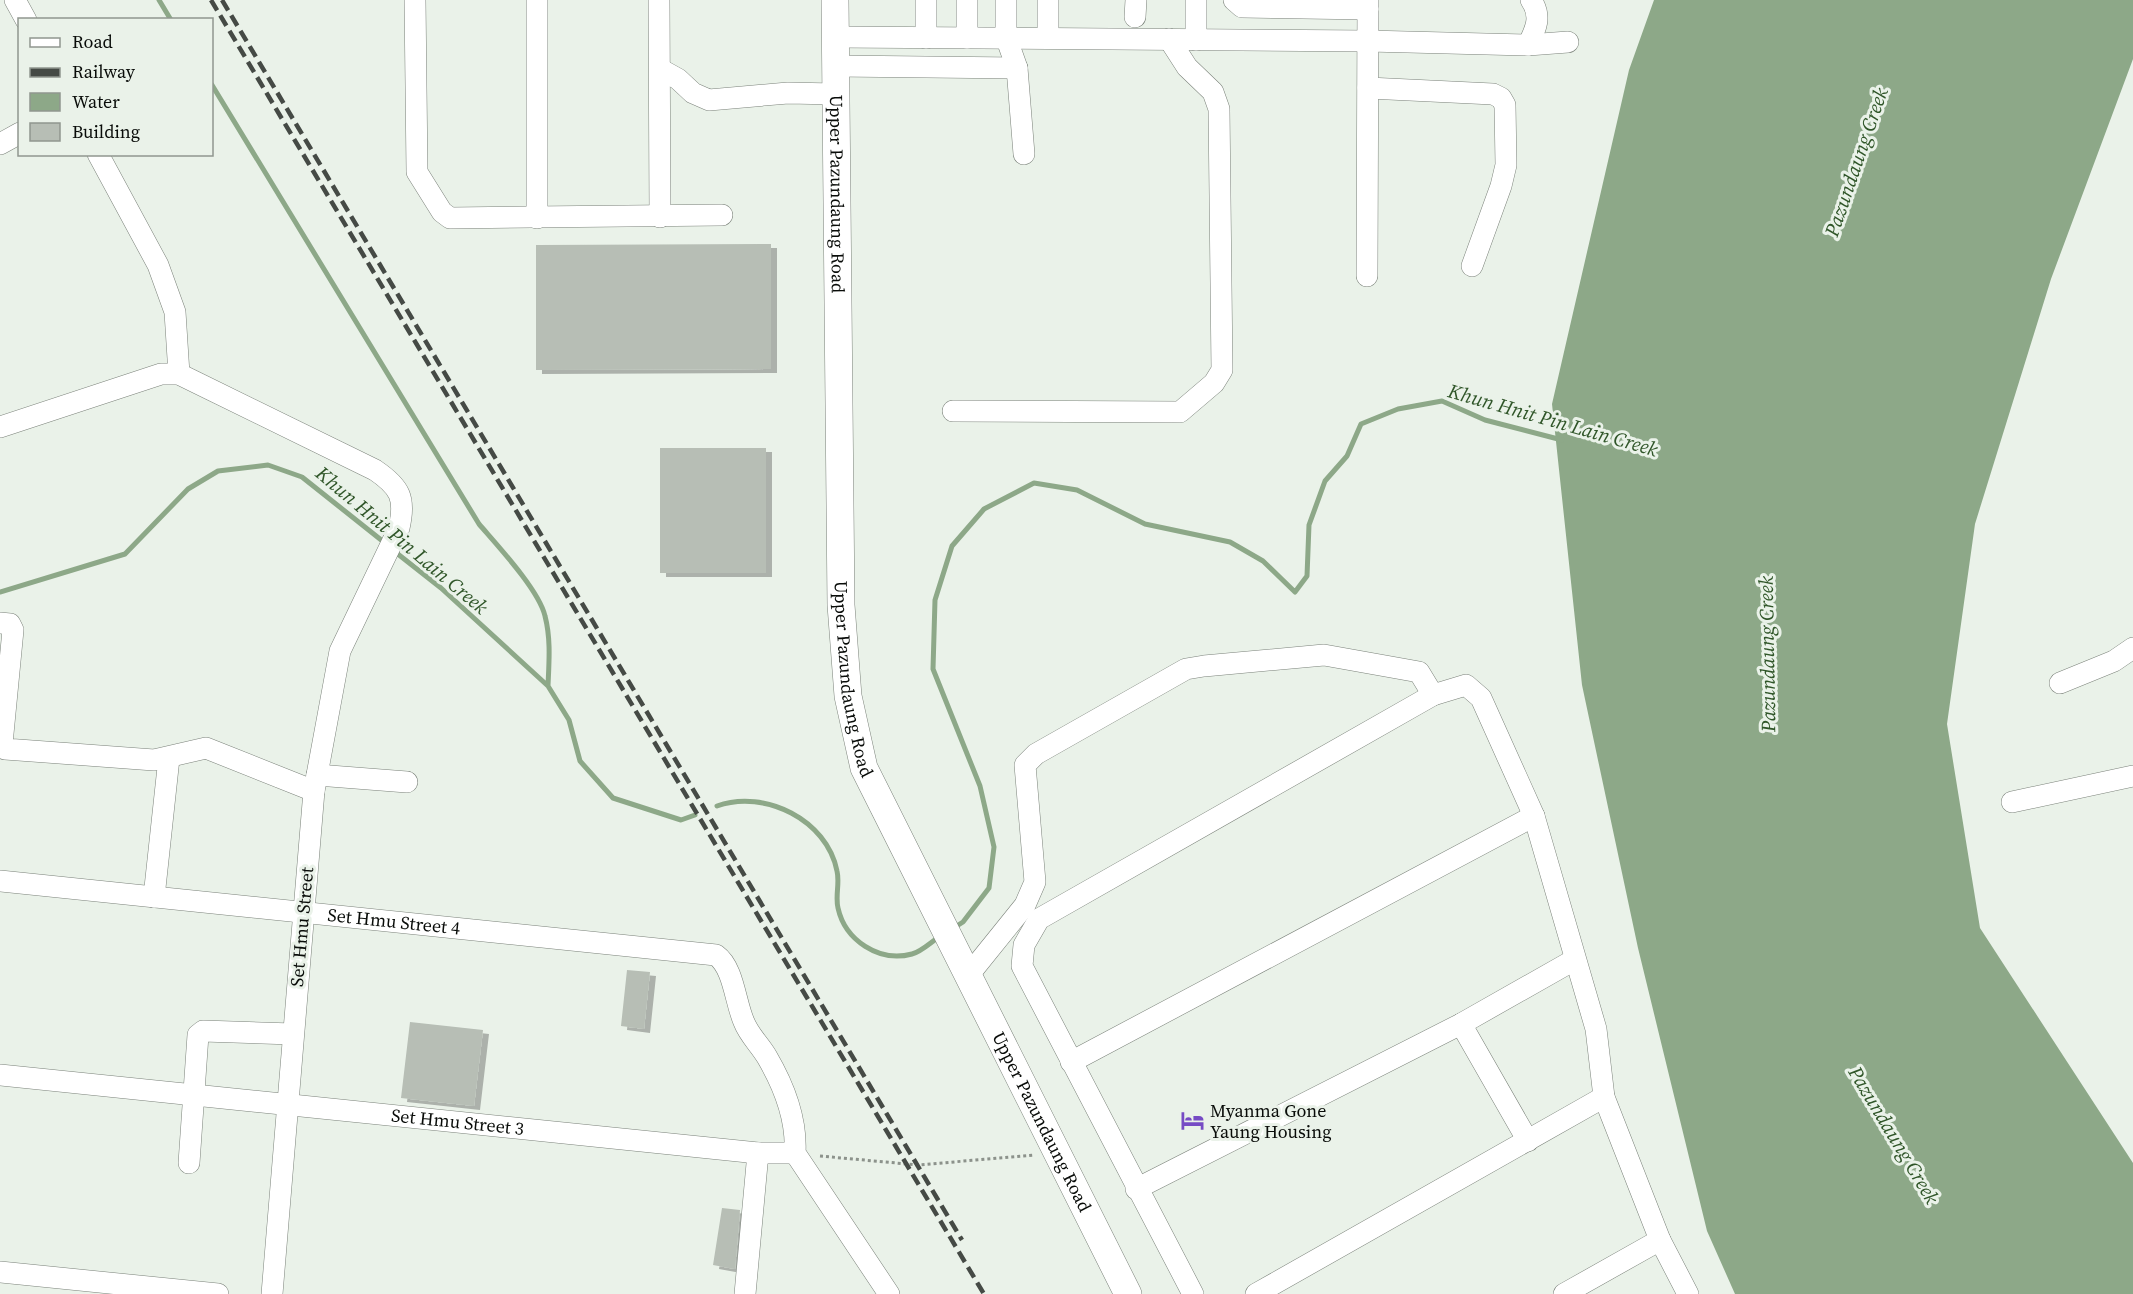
<svg xmlns="http://www.w3.org/2000/svg" width="2133" height="1294" font-family="'Source Serif 4',serif">
  <defs>
    <filter id="shadow"><feDropShadow dx="6" dy="4" stdDeviation="0" flood-color="#0004"/></filter>
  </defs>
  <rect width="100%" height="100%" fill="#eaf2e9"/>
  <!-- water -->
  <path fill="#8da888" d="M1654,0H2133V59L2051,279L1975,524L1947,724L1980,928L2133,1163V1294H1735L1707,1231L1638,948L1582,685L1552,404L1629,70Z"/>
  <g fill="none" stroke-linecap="round" stroke-linejoin="round">
    <!-- stream -->
    <path stroke="#8da888" stroke-width="5" d="M159,0L171,20
      M212,85L479,524C497,545 539,590 545,616C551,639 549,662 548,686
      M394,551L441,588L548,686L569,720L580,761L613,798L681,820L695,815
      M0,592L125,554L188,489L218,471L268,465L302,477L385,543
      M717,806C765,789 827,820 837,871C840,883 835,896 838,908C845,940 879,963 912,954C921,952 931,942 939,937
      M952,929L963,922L989,888L994,847L980,786L933,669L935,600L952,546L984,509L1034,483L1077,490L1145,524L1230,542L1263,561L1295,592L1307,576L1309,525L1325,481L1347,456L1361,424L1398,409L1442,401L1485,420L1562,440"/>
  </g>
  <!-- building -->
  <path fill="#b7beb5" filter="url(#shadow)" d="M771,244V369L536,370V245Z
    M660,448H766V573H660Z
    M627,970L650,972L644,1029L621,1026Z
    M410,1022L483,1030L474,1106L401,1098Z
    M722,1208L740,1210L735,1269L713,1265Z"/>
  <g fill="none" stroke-linecap="round" stroke-linejoin="round">
    <defs>
      <g id="minor">
        <path d="M15,0L26,20"/>
        <path d="M415,0L417,172L442,212L450,218L722,215"/>
        <path d="M659,0L660,217"/>
        <path d="M1006,0V37L1017,68L1024,154"/>
        <path d="M1234,0L1242,7L1368,9"/>
        <path d="M1135,17L1136,0"/>
        <path d="M835,37L1368,41L1528,45L1568,42"/>
        <path d="M926,38V0"/>
        <path d="M967,38V0"/>
        <path d="M1048,38V0"/>
        <path d="M1196,40V0"/>
        <path d="M1528,45C1536,29 1542,16 1531,0"/>
        <path d="M836,66L1017,68"/>
        <path d="M660,69L678,79L693,93L709,100L788,93L835,94"/>
        <path d="M1368,88L1493,94L1501,98L1505,105L1506,165L1501,186L1472,266"/>
        <path d="M0,144L20,133"/>
        <path d="M98,154L158,265L175,312L179,374"/>
        <path d="M537,218V0"/>
        <path d="M1367,276L1368,0"/>
        <path d="M953,411L1180,412L1214,383L1222,370L1219,109L1213,92L1187,67L1169,39"/>
        <path d="M0,427L161,374H179L375,470C400,487 406,498 399,528L340,651L314,791L272,1294"/>
        <path d="M0,623L10,624L13,630L2,744L5,749L154,760L206,748L314,791"/>
        <path d="M2060,683L2114,661L2133,648"/>
        <path d="M317,775L407,782"/>
        <path d="M2012,802L2133,776"/>
        <path id="s1" d="M0,881L716,955C734,968 735,1002 744,1022C749,1035 760,1045 767,1057C784,1086 797,1119 795,1153L889,1294"/>
        <path d="M154,897L169,758"/>
        <path d="M967,977L1025,905L1035,882L1025,765L1036,754L1186,669L1204,666L1324,655L1419,672L1433,695"/>
        <path d="M1461,1024L1528,1141"/>
        <path d="M1071,1062L1534,816"/>
        <path id="s2" d="M0,1075L758,1153H795"/>
        <path d="M189,1163L198,1035L203,1031L293,1034"/>
        <path d="M1136,1189L1461,1024L1574,960"/>
        <path d="M0,1272L218,1294"/>
        <path d="M745,1294L758,1153"/>
        <path d="M1193,1294L1022,966L1024,945L1039,919L1433,695L1466,685L1481,698L1534,816L1596,1029L1604,1097L1660,1240L1688,1294"/>
        <path d="M1256,1294L1604,1097"/>
        <path d="M1564,1294L1660,1240"/>
      </g>
      <g id="major">
        <path id="s3" d="M835,0L841,605L848,696L864,768L1128,1294"/>
      </g>
    </defs>
    <!-- minor casing -->
    <use href="#minor" stroke="#7b827a" stroke-width="22"/>
    <!-- major casing -->
    <use href="#major" stroke="#7b827a" stroke-width="28"/>
    <!-- path -->
    <path stroke="#8c928b" stroke-width="3" stroke-dasharray="3 3" stroke-linecap="butt" d="M820,1156L918,1165L1035,1155"/>
    <!-- minor -->
    <use href="#minor" stroke="#fff" stroke-width="21"/>
    <!-- major -->
    <use href="#major" stroke="#fff" stroke-width="27"/>
    <!-- rail -->
    <path stroke="#454a45" stroke-width="4.5" stroke-dasharray="12 6" stroke-linecap="butt" d="M211,0L984,1294
      M222,0L962,1240"/>
  </g>
  <!-- icons -->
  <defs>
    <symbol id="hotel-bare" viewBox="-9 -9 18 18"><path d="M-6-4.5h1.5V1H6V5H4.5V3h-9V5H-6ZM-4 0a1.8 1.8 0 1 1 3.6 0ZM.5 0V-2.5h3Q6-2.5 6 0Z" fill="#764bc4" stroke="#eaf2e9" stroke-width="2.5" paint-order="stroke"/></symbol>
  </defs>
  <g fill-rule="evenodd">
    <use href="#hotel-bare" x="1176" y="1104" width="33" height="33"/>
  </g>
  <g text-anchor="middle" stroke-width="6" stroke-linejoin="round" paint-order="stroke">
    <!-- street labels -->
    <g font-size="18" fill="#090c09" stroke="#eaf2e9">
      <text dy="6" stroke="none"><textPath href="#s3" startOffset="194">Upper Pazundaung Road</textPath></text>
      <text dy="6" stroke="none"><textPath href="#s3" startOffset="680">Upper Pazundaung Road</textPath></text>
      <text dy="6" stroke="none"><textPath href="#s1" startOffset="396">Set Hmu Street 4</textPath></text>
      <text transform="translate(302 927) rotate(-85)" y="6">Set Hmu Street</text>
      <text dy="6" stroke="none"><textPath href="#s3" startOffset="1166">Upper Pazundaung Road</textPath></text>
      <text dy="6" stroke="none"><textPath href="#s2" startOffset="460">Set Hmu Street 3</textPath></text>
    </g>
    <!-- poi labels -->
    <g font-size="18" fill="#090c09" stroke="#eaf2e9" text-anchor="start">
      <text x="1210" y="1117">Myanma Gone<tspan x="1210" dy="21">Yaung Housing</tspan></text>
    </g>
    <!-- water labels -->
    <g font-size="20" font-style="italic" fill="#305629" stroke="#eaf2e9">
      <text transform="translate(1856 162) rotate(-71)" y="7">Pazundaung Creek</text>
      <text transform="translate(1553 420) rotate(16)" y="7">Khun Hnit Pin Lain Creek</text>
      <text transform="translate(402 540) rotate(40)" y="7">Khun Hnit Pin Lain Creek</text>
      <text transform="translate(1767 654) rotate(-91)" y="7">Pazundaung Creek</text>
      <text transform="translate(1894 1135) rotate(59)" y="7">Pazundaung Creek</text>
    </g>
  </g>
  <!-- legend -->
  <rect x="18" y="18" width="195" height="138" fill="#eaf2e9" stroke="#90968f" stroke-width="1.5"/>
  <rect x="30" y="38" width="30" height="9" fill="#ffffff" stroke="#90968f" stroke-width="1.5"/>
  <text x="72" y="48" font-size="18" fill="#090c09">Road</text>
  <rect x="30" y="68" width="30" height="9" fill="#454a45" stroke="#90968f" stroke-width="1.5"/>
  <text x="72" y="78" font-size="18" fill="#090c09">Railway</text>
  <rect x="30" y="93" width="30" height="18" fill="#8da888" stroke="#90968f" stroke-width="1.5"/>
  <text x="72" y="108" font-size="18" fill="#090c09">Water</text>
  <rect x="30" y="123" width="30" height="18" fill="#b7beb5" stroke="#90968f" stroke-width="1.5"/>
  <text x="72" y="138" font-size="18" fill="#090c09">Building</text>
</svg>
